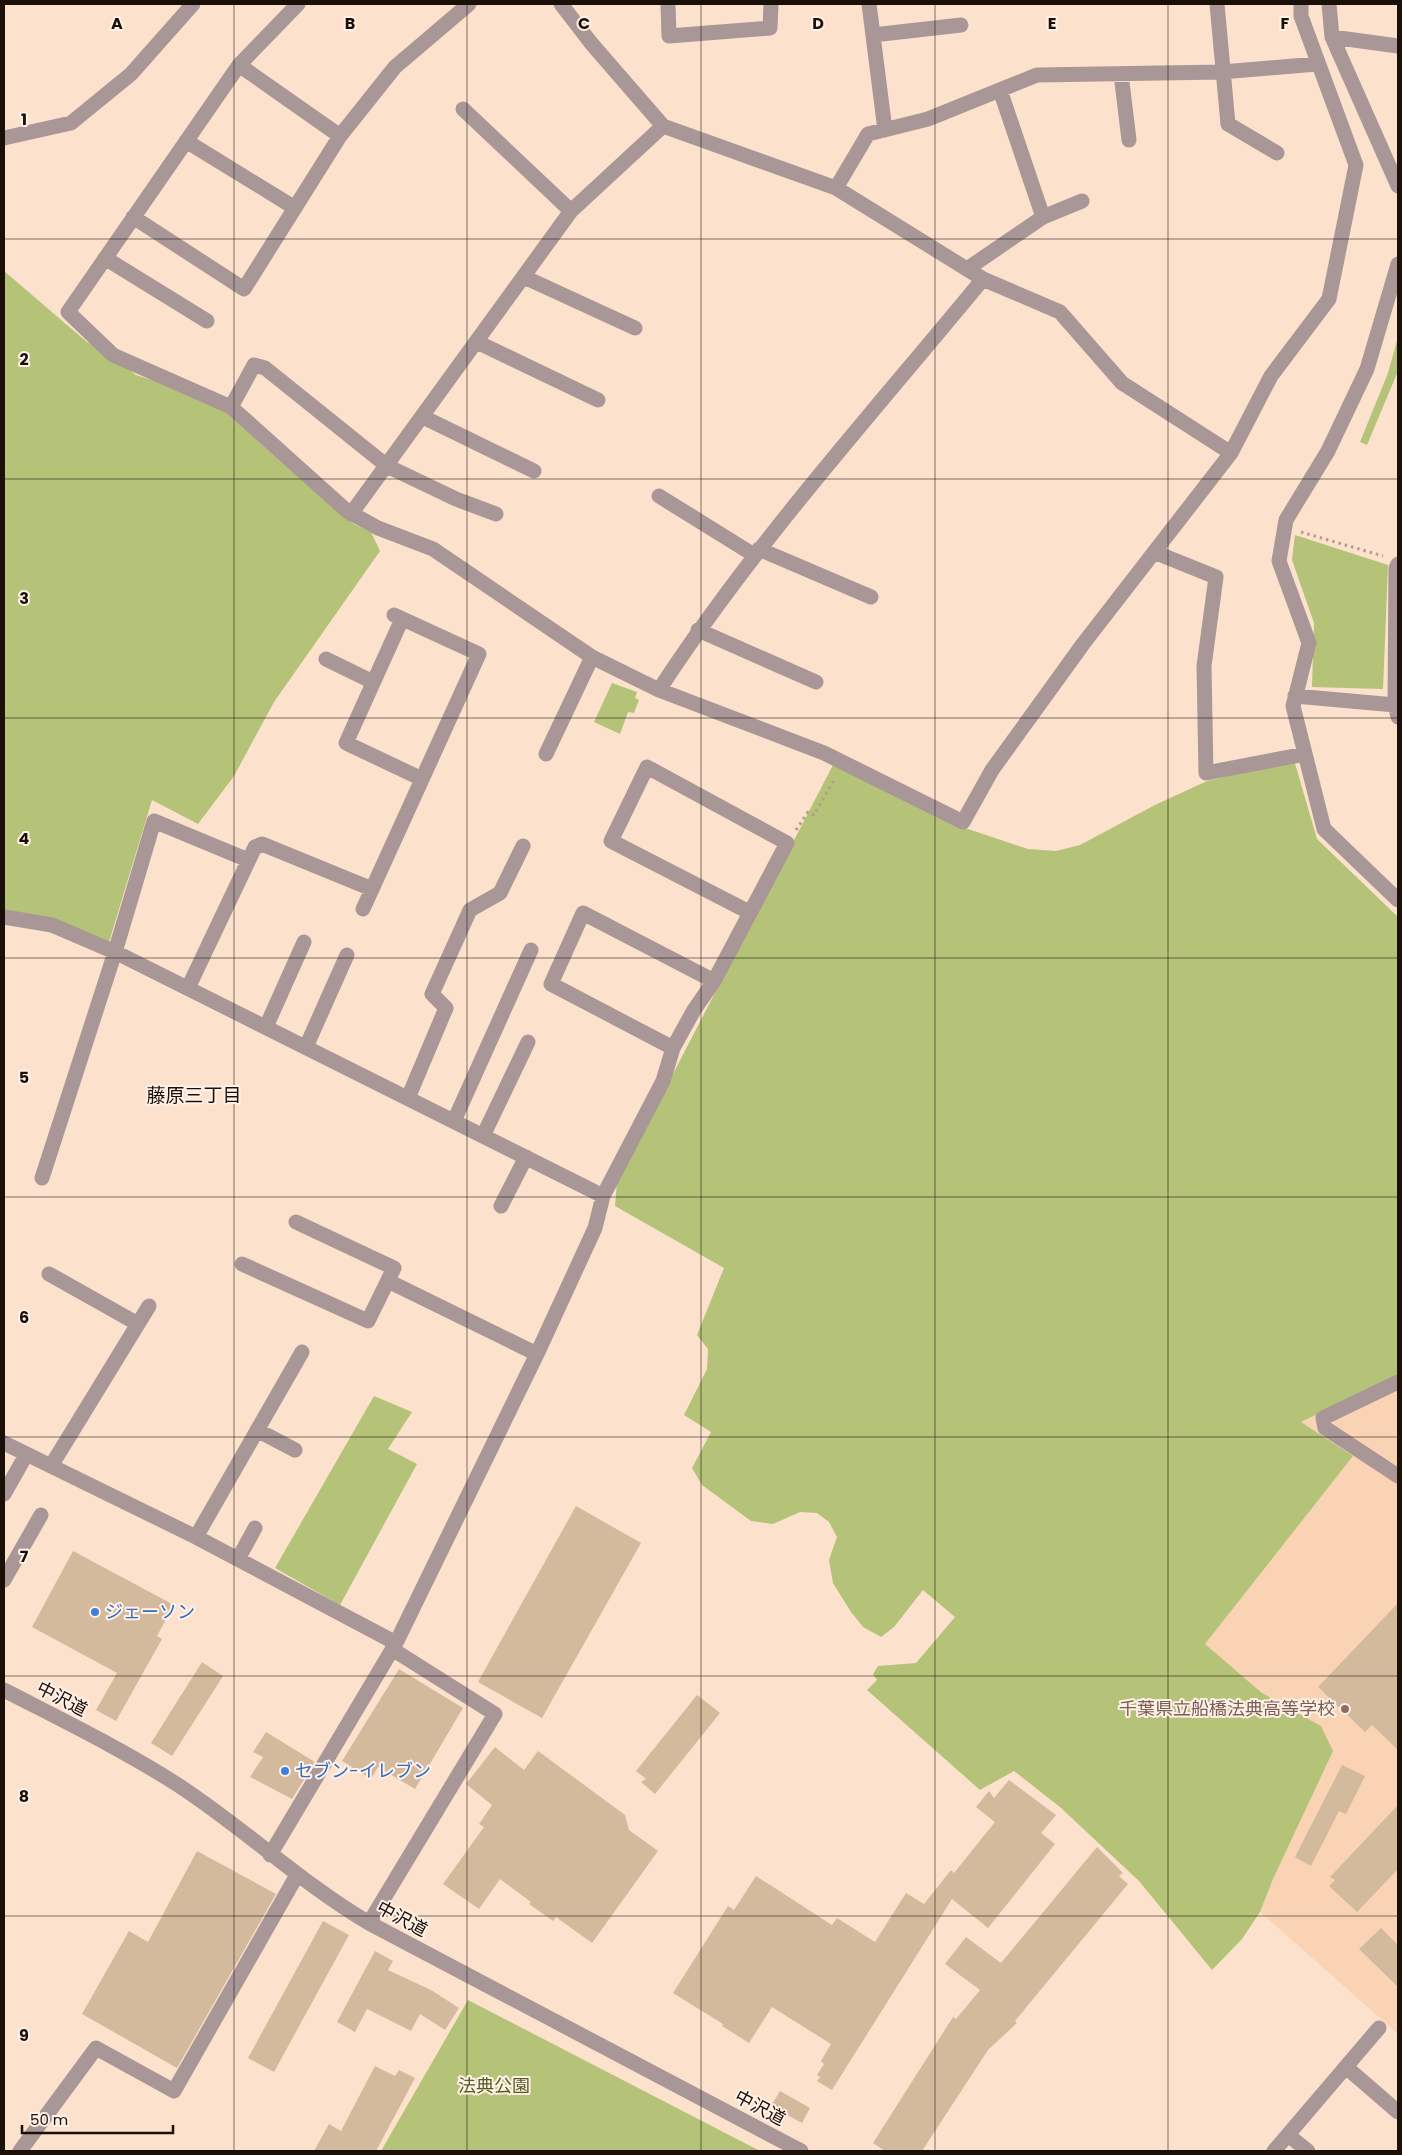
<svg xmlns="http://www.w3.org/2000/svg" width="1402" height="2155" font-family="Poppins,'Noto Sans JP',sans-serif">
  <rect width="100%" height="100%" fill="#fce1cd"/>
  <!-- built -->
  <path fill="#fad3b5" d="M1398,1375V2034L1260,1912L1273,1879L1321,1726L1262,1693L1205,1644L1353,1456L1301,1422Z"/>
  <!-- green -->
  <path fill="#b4c377" d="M4,271L87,342L113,355L136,375L164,384L227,409L262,445L328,503L354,524L371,532L380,551L274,702L234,776L198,824L152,800L109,942L4,910Z
    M1398,337V371L1367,445L1360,442L1388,373Z
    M1295,535L1388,565L1383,689L1312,687L1314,623L1292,560Z
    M612,683L637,692L635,698L639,700L634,713L628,712L620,734L594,722Z
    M1294,760L1317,839L1398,917V1375L1301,1422L1353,1456L1205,1644L1262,1693L1321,1726L1333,1751L1273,1879L1260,1912L1242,1939L1212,1970L1139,1881L1060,1807L1014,1771L980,1790L867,1690L877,1680L873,1674L878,1666L916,1663L955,1617L923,1590L894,1627L881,1637L863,1627L851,1612L833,1583L829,1560L837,1537L829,1522L817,1513L800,1512L773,1524L751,1521L702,1485L692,1468L711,1432L684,1415L707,1369L708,1349L697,1335L724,1268L615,1206L617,1182L834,763L965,828L1028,849L1056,851L1080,845L1155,805L1207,781Z
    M374,1396L412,1412L388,1449L417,1464L340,1605L275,1568Z
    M468,2000L760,2151H381Z"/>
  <!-- building -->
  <path fill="#d3ba9d" d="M576,1506L641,1543L542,1718L478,1682Z
    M73,1551L174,1605L157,1636L162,1639L116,1721L96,1710L117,1673L32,1627Z
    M1398,1603V1750L1372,1725L1365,1732L1318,1687Z
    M202,1662L223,1676L172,1756L151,1743Z
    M399,1669L463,1708L415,1789L378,1767L371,1779L342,1761Z
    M697,1695L720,1713L655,1794L641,1782L646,1779L636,1771Z
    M266,1732L315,1762L292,1799L250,1777L263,1757L253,1752Z
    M495,1747L524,1770L538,1751L625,1815L629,1830L658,1851L592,1943L556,1917L553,1921L529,1904L531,1902L500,1879L479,1909L443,1884L484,1827L479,1824L492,1805L466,1784Z
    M1342,1765L1365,1776L1346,1814L1339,1811L1311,1866L1295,1857Z
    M1009,1780L1056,1815L1041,1833L1055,1844L988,1928L952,1899L832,2090L817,2081L820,2077L817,2075L824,2064L821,2061L831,2044L772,2007L749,2043L722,2026L723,2024L673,1993L728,1906L734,1910L756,1876L832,1925L837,1918L875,1942L906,1893L924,1904L951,1870L954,1873L995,1822L976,1807L989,1791L994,1798Z
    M1398,1805V1869L1357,1912L1329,1886L1335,1880L1330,1877Z
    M1097,1847L1123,1873L1119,1876L1128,1884L1015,2021L1017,2023L988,2050L922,2151H885L873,2143L953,2017L956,2019L980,1990L945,1964L966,1937L1001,1963Z
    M197,1851L276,1894L177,2068L82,2014L129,1931L148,1942Z
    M323,1921L349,1935L274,2072L248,2058Z
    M1381,1928L1398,1945V1987L1359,1949Z
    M375,1951L393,1961L388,1970L431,1990L459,2008L445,2030L420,2014L411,2031L367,2009L355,2032L337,2022Z
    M375,2066L395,2076L399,2070L415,2078L376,2151H314L329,2124L341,2131Z
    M780,2091L810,2108L802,2123L771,2106Z"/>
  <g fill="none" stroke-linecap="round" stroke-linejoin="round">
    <!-- path -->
    <path stroke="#b39e8d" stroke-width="3" stroke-dasharray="2.5 4" stroke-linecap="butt" d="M1301,532L1383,556
      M796,830L808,812L814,815L835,778"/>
    <!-- minor -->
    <path stroke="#a99798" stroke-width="15" d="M298,4L239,65L68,312L113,355L231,407L347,511L378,528L433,549L592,657L659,690L824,753L963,822L992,770L1083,644L1231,453L1122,383L1060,312L983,279L836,188L663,126L591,43L561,4
      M668,4L669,36L770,28L771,4
      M869,4L885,130
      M1217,4L1228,124L1277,153
      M1329,4L1332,37L1398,186
      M873,35L961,25
      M1332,37L1398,46
      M239,65L340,136
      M1121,74L1129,140
      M463,109L571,211
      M4,138L71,123L131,74L193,4
      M186,141L295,208
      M836,188L868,134L928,119L1037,75L1222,72L1317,64
      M133,217L244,289L340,136L395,67L469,4
      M1043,217L1082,201
      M105,258L207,321
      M1398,264L1367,369L1328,451L1286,520L1279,561L1309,643L1293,706L1324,829L1398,900
      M967,269L1043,217L1000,90
      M524,277L635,328
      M477,342L598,400
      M231,407L254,365L265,368L387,466L456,499L496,514
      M423,417L534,471
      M1231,453L1271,376L1329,299L1356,165L1301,16V4
      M659,496L754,555
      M351,514L571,211L663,126
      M759,549L871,597
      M1154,552L1216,577L1204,666L1206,773L1305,754
      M1398,564L1396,568L1395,705L1398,717
      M402,619L346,743L422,779
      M698,630L816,682
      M326,659L373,682
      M659,690C754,544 872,414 983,279
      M1295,696L1395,705
      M546,754L592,657
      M363,909L479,654L394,615
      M4,917L52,925L115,952L603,1196
      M188,988L255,847L262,844L372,889
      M266,1027L304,942
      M306,1047L347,955
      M673,1048L551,984L583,913L714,981
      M408,1098L446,1008L432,994L470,910L500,893L523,846
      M454,1121L531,950
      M483,1136L528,1042
      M42,1178L115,952L154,821L248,860
      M501,1206L526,1157
      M242,1264L368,1321L394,1268L296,1222
      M49,1274L138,1324
      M388,1281L537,1354
      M1398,1382L1323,1418L1325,1428L1398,1476
      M257,1430L295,1450
      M4,1443L196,1537L396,1643
      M51,1466L149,1306
      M4,1494L26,1455
      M196,1537L302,1352
      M238,1559L255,1528
      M4,1580L41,1515
      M4,1690C62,1720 122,1749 178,1785C244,1828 301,1883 369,1923L801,2151
      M270,1855L396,1643L537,1354L595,1228L603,1196L663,1081L673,1048L694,1010L714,981L787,843L647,767L611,841L749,912
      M369,1923L495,1714L392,1649
      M1346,2067L1398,2112
      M1288,2135L1308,2151
      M20,2151L96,2048L174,2091L297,1875
      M1274,2151L1379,2028"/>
  </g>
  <!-- grid -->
  <path fill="none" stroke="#1b1008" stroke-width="1" stroke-opacity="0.55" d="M234,4V2151M467,4V2151M701,4V2151M935,4V2151M1168,4V2151M4,239H1398M4,479H1398M4,718H1398M4,958H1398M4,1197H1398M4,1437H1398M4,1676H1398M4,1916H1398"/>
  <!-- markers -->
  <g fill="#3f7fe0" stroke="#fff1e7" stroke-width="2">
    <circle cx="95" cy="1612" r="5"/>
    <circle cx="285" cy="1771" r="5"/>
  </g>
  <circle fill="#8d6e63" stroke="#fff1e7" stroke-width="2" cx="1345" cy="1709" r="5"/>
  <g text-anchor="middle" stroke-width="4" stroke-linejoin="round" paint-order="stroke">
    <!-- shop labels -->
    <g font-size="18" fill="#366cbe" stroke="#fff1e7" text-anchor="start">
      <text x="105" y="1618">ジェーソン</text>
      <text x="295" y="1777">セブン-イレブン</text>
    </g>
    <!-- street labels -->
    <g font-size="18" fill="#1b1008" stroke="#fff1e7">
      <text transform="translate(62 1699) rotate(27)" y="6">中沢道</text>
      <text transform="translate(402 1919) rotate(28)" y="6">中沢道</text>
      <text transform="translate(760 2108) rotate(28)" y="6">中沢道</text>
    </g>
    <!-- education labels -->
    <g font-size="18" fill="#785e54" stroke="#fff1e7" text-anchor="end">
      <text x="1335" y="1715">千葉県立船橋法典高等学校</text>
    </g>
    <!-- park labels -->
    <g font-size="18" fill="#535d21" stroke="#fff1e7">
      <text x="494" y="2092">法典公園</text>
    </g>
    <!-- neighbourhood labels -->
    <g font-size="19" fill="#1b1008" stroke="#fff1e7">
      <text x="194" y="1102">藤原三丁目</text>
    </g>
  </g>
  <g font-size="16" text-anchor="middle" font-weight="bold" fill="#1b1008" stroke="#fff1e7" stroke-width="4" stroke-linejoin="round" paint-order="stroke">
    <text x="117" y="29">A</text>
    <text x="350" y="29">B</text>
    <text x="584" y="29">C</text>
    <text x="818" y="29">D</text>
    <text x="1052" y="29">E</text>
    <text x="1285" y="29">F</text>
    <text x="24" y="125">1</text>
    <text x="24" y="365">2</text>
    <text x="24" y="604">3</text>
    <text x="24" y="844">4</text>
    <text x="24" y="1083">5</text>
    <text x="24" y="1323">6</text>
    <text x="24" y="1562">7</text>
    <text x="24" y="1802">8</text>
    <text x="24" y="2041">9</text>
  </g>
  <!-- border -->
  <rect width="1402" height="2155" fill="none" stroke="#1b1008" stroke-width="10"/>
  <!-- scale -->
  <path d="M22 2125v8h151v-8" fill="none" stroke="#1b1008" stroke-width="2.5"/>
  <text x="30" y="2125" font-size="15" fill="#1b1008" stroke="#fff1e7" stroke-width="4" paint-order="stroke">50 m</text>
</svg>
